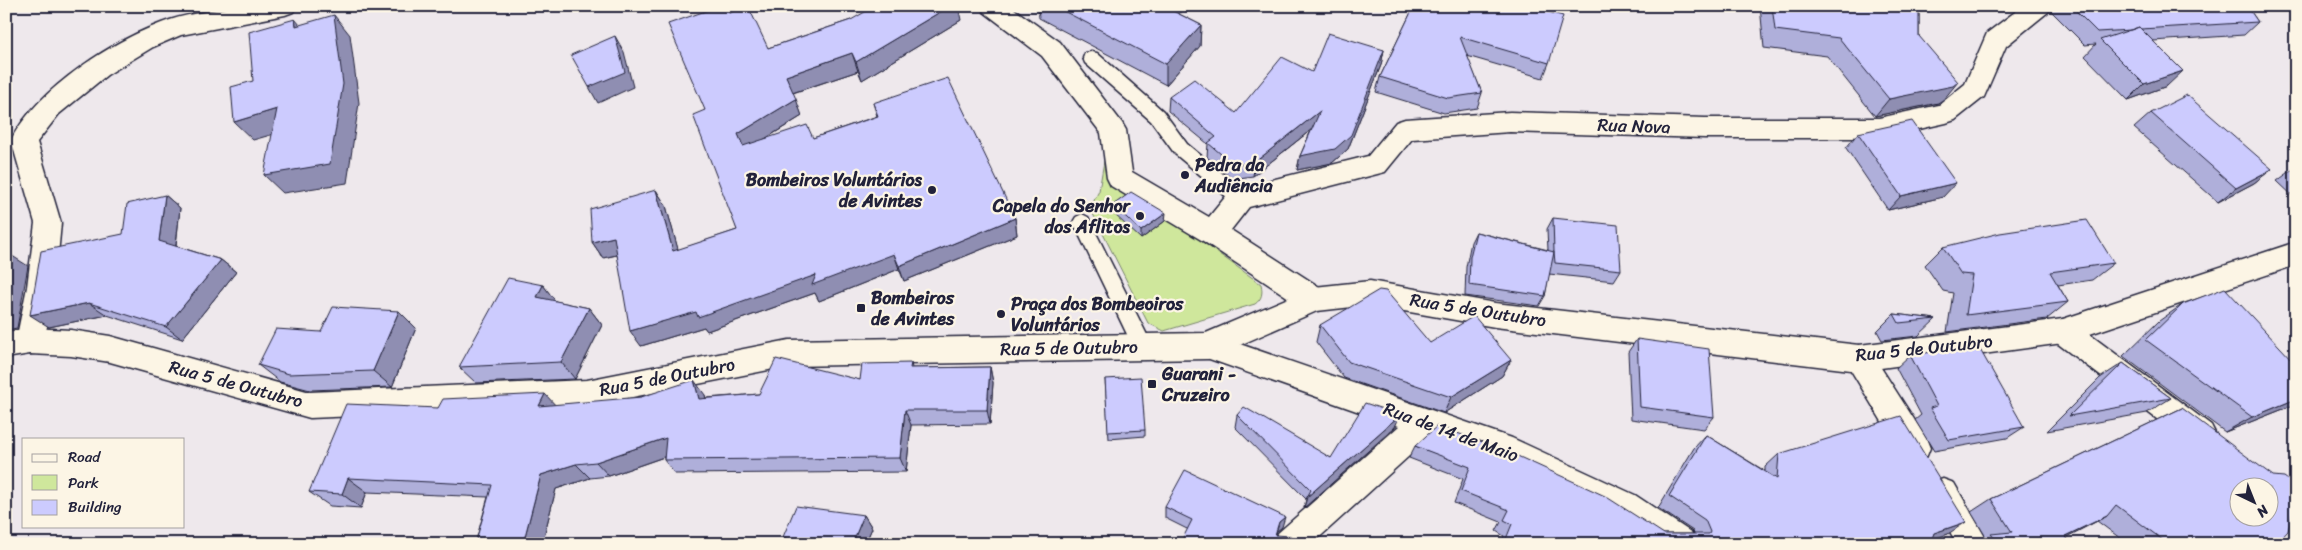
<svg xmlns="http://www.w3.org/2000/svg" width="2302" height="550" font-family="Sriracha,sans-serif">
  <rect width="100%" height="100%" fill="#eee8ec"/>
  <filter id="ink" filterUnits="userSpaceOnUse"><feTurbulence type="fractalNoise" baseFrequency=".02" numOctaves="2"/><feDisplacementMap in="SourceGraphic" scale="10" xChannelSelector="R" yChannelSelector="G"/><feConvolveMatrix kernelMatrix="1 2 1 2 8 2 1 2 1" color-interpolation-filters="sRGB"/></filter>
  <g filter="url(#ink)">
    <!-- green -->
    <path fill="#cfe79c" stroke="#78846c" d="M1104,161L1122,187L1139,194L1166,220L1169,218L1261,284C1263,293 1262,299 1255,304L1164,331L1148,323L1090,208L1099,191Z"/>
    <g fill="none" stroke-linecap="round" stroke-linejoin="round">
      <defs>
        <path id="service" d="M1091,52L1097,53L1163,111L1187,144L1246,193L1249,198L1246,203L1240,205L1234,203L1175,154L1151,121L1085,63L1083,58L1085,53Z
          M1082,214L1088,217L1153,347L1150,353L1143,356L1136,353L1073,222L1076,217Z"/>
        <path id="minor" d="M237,6H297L293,12L285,15L181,35L153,47L107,75L59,114L37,142L61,223L55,287L44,341L40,350L30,354L20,350L16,341L27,287L35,223L11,140C38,88 116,38 170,20C191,13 215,11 237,6Z
          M980,6H1010L1060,42L1122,123L1126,130L1132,172L1209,217L1231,190L1368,156L1396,122L1405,119L1510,112L1705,118H1879L1939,105L1965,84L1987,33L2023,6H2052L2048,12L2006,46L1984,97L1955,120L1946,123L1879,138H1705L1510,132L1412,139L1385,172L1249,207L1231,230L1324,290L1328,299L1324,308L1314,311L1304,308L1203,241L1111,186L1107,178L1101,133L1042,56L984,12Z
          M2063,319L2073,322L2211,425L2216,435L2211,445L2201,449L2191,445L2053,340L2049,331L2053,322Z
          M1208,333L1512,438L1635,495L1692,533L1696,544H1654L1613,515L1493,459L1430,437L1312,544H1274L1278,533L1399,426L1198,355L1194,346L1198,337Z
          M1859,345L1869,349L1926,438L1930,448L1926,458L1915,462L1904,458L1849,367L1845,358L1849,349Z
          M1943,479L1954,483L1989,544H1957L1928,493L1932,483Z"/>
        <path id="tertiary" d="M2296,242V265L2063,343L1859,371L1495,327L1370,305L1317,311L1208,359L789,366L587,406L310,418L110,362L71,356L30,354L6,358V332L30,328L71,330L110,336L310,392L587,380L789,340L1206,333L1314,287L1370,281L1495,303L1859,345L2063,319Z"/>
      </defs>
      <!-- service casing -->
      <use href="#service" stroke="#22223b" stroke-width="3"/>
      <!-- minor casing -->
      <use href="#minor" stroke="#22223b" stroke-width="3"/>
      <!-- tertiary casing -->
      <use href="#tertiary" stroke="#22223b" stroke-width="3"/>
      <!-- service -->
      <use href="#service" fill="#fcf5e5" fill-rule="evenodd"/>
      <!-- minor -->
      <use href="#minor" fill="#fcf5e5" fill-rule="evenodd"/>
      <!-- tertiary -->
      <use href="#tertiary" fill="#fcf5e5" fill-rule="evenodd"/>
    </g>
    <!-- wall -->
    <path fill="#afafda" stroke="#22223b" d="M1038,6H1119L1124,9L1180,13L1179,14L1201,25L1200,46L1166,85L1039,18Z
      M1414,6L1549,63L1543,78L1467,56L1482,93L1477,108L1444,113L1376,92L1380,77Z
      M1760,6H1919V36L1944,99L1938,103L1875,116L1827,56L1764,48Z
      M2053,6H2247L2258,22L2244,35L2153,41L2167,86L2128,100L2085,56L2096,44L2085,45L2051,11Z
      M729,13L768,48L851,20H961L862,80L858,71L793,93L802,116L765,139L813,138L877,116L873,103L1015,218L1017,235L904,281L899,269L819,301L815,293L707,331L704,327L641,346L617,255L603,258L592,242L656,190L666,206L678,250L737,230L705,110Z
      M1384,50L1381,65L1348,149L1332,163L1297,170L1300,156L1311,130L1253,176L1232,179L1207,157L1208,144L1168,111L1169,97L1236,113Z
      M2151,113L2272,169L2254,183L2218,202L2134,128Z
      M1858,133L1943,197L1888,210L1846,148Z
      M2296,167V199L2277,181Z
      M165,195L180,208L176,246L221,260L236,272L182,339L107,315L49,327L123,234Z
      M1113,205L1165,221L1141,239L1113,213Z
      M1553,218L1621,270L1614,281L1549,274L1545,296L1539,306L1465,296L1466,267L1471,242L1476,232L1548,250L1547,229Z
      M1943,247L2114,263L2092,280L2058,285L2068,302L2047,319L1947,332L1953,293L1943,291L1925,265Z
      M543,285L555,301L589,308L602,325L575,379L476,383L459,367Z
      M2183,304L2293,361L2296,404L2225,432L2123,356L2159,321Z
      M399,311L416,328L392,387L310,390L280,382L258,365L321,332Z
      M1894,314L1936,319L1918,336L1882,340L1877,331Z
      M1320,325L1430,343L1511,360L1502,376L1444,413L1344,378L1316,342Z
      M1637,339L1714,417L1704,429L1631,419L1628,352Z
      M1910,355L2024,427L2007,438L1934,451L1915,420L1921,415L1896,368Z
      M911,363L912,368L990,367L993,383L990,424L911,425L906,472L675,474L664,460V457L609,476L590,478L556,489L542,544H475L488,497L367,492L361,508L330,506L309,492L438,408L555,405L705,395L706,398L759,394L860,380Z
      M2123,363L2171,398L2147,413L2047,431L2100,378Z
      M1105,379L1145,430V436L1109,439Z
      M2182,408L2278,544H2128L2097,521L2066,537L2072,544H1974L1986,537L1971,512L1991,499Z
      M1237,415L1331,458L1395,427L1304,508L1306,499L1235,427Z
      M1706,435L1765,471V467L1779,454L1948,534L1932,539L1930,544H1501L1504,536L1496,531L1501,522L1454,503L1463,479L1409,458L1415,446L1664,534H1694L1693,531L1658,508L1694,448Z
      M1165,507L1282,527L1276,532L1275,535L1187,529L1165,518Z
      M864,515L872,528L865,544H788L783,537Z"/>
    <!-- shaded-wall -->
    <path fill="#8f8eb2" stroke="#22223b" d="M950,6H958L961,20L862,80L856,62Z
      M1168,6H1180V13L1167,28V8Z
      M334,15L350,35L359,103L347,183L283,193L264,175Z
      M295,19L311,38L296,26Z
      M1201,25L1200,46L1166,85V64Z
      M615,36L624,52L633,87L598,103L589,87Z
      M1384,50L1381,65L1348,149L1332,163L1297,170L1300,156Z
      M852,53L858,71L792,93L786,76Z
      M2183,71L2167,86L2128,100L2144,84Z
      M1958,82L1944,99L1938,103L1875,116L1889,99Z
      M796,99L802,116L745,151L738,134Z
      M277,109L295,128L253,140L234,122Z
      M1320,111L1317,125L1253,176L1255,162Z
      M2272,169L2254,183L2218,202L2236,188Z
      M1956,183L1943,197L1888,210L1901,196Z
      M656,190L666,206L683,267L673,251Z
      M165,195L180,208L175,253L159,241Z
      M1166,213L1165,221L1141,239V231Z
      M1015,218L1017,235L904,281L899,266Z
      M614,237L625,253L603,258L592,242Z
      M6,252L28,266L17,328L6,330Z
      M894,254L899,269L819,301L815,293L707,331L704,327L641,346L630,331L816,275Z
      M221,260L236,272L182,339L166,327Z
      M543,285L557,303L537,297Z
      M89,303L107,315L49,327L30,315Z
      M589,308L602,325L575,379L561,362Z
      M399,311L416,328L392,387L373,371Z
      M1511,360L1502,376L1444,413L1451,397Z
      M990,367L993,383L990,424L987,410Z
      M694,380L705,395L710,414L699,399Z
      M545,394L559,409L539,406Z
      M2296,399V404L2225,432L2252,417Z
      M905,410L911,425L906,472L900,458Z
      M1400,415L1395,427L1304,508L1307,497Z
      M666,438L678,452L609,476L596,462Z
      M576,464L590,478L556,489L542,544H523L541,475Z
      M348,478L367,492L361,508L342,494Z
      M864,515L872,528L865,544H852Z
      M2107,516L2084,528L2053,544L2065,536Z
      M1285,517L1282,527L1276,532L1273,544L1279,522Z
      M1966,522L1948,534L1919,544L1934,533Z
      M1291,536L1289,544H1282Z"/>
    <!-- building -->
    <path fill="#cccbfe" stroke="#22223b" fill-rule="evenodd" d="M720,6H726L729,13L748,6L768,48L851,20L875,6H950L856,62L852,53L786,76L796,99L738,134L743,146L807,125L813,138L878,116L873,103L948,78L1015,218L899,266L894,254L812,285L816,275L698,317L696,312L630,331L614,237L592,242L590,209L656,190L673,251L737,230L693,115L705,110L668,24Z
      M1054,6H1119L1124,9L1127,6H1168L1167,8L1201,25L1166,64Z
      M1414,6H1496L1504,9L1505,6H1526L1563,16L1549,63L1460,37L1482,93L1448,98L1380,77Z
      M1772,6H1919V36L1958,82L1953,86L1889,99L1839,38L1775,30Z
      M2071,6H2247L2258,22L2141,29L2139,27L2131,30L2097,32Z
      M334,15L343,84L330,164L264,175L277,109L234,122L231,87L253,81L249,32L295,19L296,26Z
      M2139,27L2183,71L2144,84L2100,40Z
      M1328,33L1384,50L1351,135L1335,149L1300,156L1320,111L1255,162L1234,165L1208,143L1216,137L1169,97L1194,79L1236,113L1282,57L1312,72Z
      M615,36L625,72L589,87L571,55Z
      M2187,95L2272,169L2236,188L2151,113Z
      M1912,121L1956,183L1901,196L1858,133Z
      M1131,192L1166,213L1141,231L1113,205Z
      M165,195L159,241L221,260L166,327L89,303L30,315L41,251L123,234L127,204Z
      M1553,218L1618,225L1621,270L1555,263L1554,252L1545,296L1469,285L1470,257L1476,232L1554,252Z
      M2087,220L2114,263L2050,272L2068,302L1966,315L1972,275L1961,274L1943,247L2000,233Z
      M508,278L543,285L537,297L589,308L561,362L459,367Z
      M2225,288L2293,361L2296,360V399L2252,417L2146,340L2183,304Z
      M1379,290L1386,291L1430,343L1474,316L1511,360L1451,397L1349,362L1320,325Z
      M333,307L399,311L373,371L289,374L258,365L276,329L321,332Z
      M1894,314L1936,319L1899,323Z
      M1637,339L1709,349L1714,417L1640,407Z
      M1978,346L2024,427L1949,440L1930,408L1937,406L1910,355Z
      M776,359L860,380L862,364L911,363L910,368L990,367L987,410H905L900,458L664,460L666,438L596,462L576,464L541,475L523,544H475L492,485L348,478L342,494L309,492L346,404L438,408L443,399L545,394L539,406L641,397L694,380L699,399L759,394Z
      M2123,363L2171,398L2069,416Z
      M1141,377L1145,430L1108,432L1105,379Z
      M1365,403L1400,415L1307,497L1311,490L1237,415L1244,407L1331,458Z
      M2182,408L2273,476L2284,477L2295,485L2296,499L2288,531L2277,543L2278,544H2168L2116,505L2107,516L2065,536L2072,544H1999L1991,534L2012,532L1991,499ZM2240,488H2270V518H2240Z
      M1901,416L1966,522L1934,533L1930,544H1504L1512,524L1504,520L1509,510L1461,491L1470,467L1415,446L1437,426L1500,448L1605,496L1664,534H1709L1710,532L1705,520L1669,496L1706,435L1777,479L1779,454Z
      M1185,470L1285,517L1279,522L1275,535L1291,536L1282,544H1180L1192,520L1165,507Z
      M796,506L864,515L852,544H809L783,537Z"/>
  </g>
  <!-- markers -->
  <g fill="#22223b" stroke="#fcf5e5" stroke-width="2">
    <circle cx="1185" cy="175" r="5"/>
    <circle cx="932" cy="190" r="5"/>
    <circle cx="1140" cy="216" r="5"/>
    <rect x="856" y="303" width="10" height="10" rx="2.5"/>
    <circle cx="1001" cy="314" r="5"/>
    <rect x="1147" y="379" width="10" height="10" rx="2.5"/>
  </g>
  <g text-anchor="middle" stroke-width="4.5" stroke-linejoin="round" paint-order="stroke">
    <!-- street labels -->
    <g font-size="18" fill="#22223b" stroke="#fcf5e5">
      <text transform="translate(1634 126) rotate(2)" y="6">Rua Nova</text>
      <text transform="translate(1478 310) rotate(9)" y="6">Rua 5 de Outubro</text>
      <text transform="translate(1069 348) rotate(-1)" y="6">Rua 5 de Outubro</text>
      <text transform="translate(1924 348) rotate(-6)" y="6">Rua 5 de Outubro</text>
      <text transform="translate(667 377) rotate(-11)" y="6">Rua 5 de Outubro</text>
      <text transform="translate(236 384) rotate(15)" y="6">Rua 5 de Outubro</text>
      <text transform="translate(1451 432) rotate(20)" y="6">Rua de 14 de Maio</text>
    </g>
    <!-- poi labels -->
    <g font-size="18" font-weight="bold" fill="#22223b" stroke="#fcf5e5" text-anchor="start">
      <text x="1195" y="171">Pedra da<tspan x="1195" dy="21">Audiência</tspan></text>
      <text x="922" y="186" text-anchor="end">Bombeiros Voluntários<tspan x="922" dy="21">de Avintes</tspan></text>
      <text x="1130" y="212" text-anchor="end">Capela do Senhor<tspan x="1130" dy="21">dos Aflitos</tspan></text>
      <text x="871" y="304">Bombeiros<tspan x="871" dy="21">de Avintes</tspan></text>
      <text x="1011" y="310">Praça dos Bombeoiros<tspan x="1011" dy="21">Voluntários</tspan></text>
      <text x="1162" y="380">Guarani -<tspan x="1162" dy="21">Cruzeiro</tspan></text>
    </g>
  </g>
  <!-- margin -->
  <rect width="2302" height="550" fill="none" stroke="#fcf5e5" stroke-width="25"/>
  <rect x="12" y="12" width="2277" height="525" fill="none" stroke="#22223b" stroke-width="2" filter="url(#ink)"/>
  <!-- legend -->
  <rect x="22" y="438" width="162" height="90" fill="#fcf5e5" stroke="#a5a1a1"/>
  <rect x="32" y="454" width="25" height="8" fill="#fcf5e5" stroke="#a5a1a1"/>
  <text x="68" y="462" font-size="15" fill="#22223b">Road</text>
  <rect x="32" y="475" width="25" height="15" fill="#cfe79c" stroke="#a5a1a1"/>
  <text x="68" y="488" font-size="15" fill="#22223b">Park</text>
  <rect x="32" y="500" width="25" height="15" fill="#cccbfe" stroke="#a5a1a1"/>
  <text x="68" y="512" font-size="15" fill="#22223b">Building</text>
  <!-- north arrow -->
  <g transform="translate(2254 502) rotate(137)"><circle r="24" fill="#fcf5e5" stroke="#a5a1a1"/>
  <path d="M0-4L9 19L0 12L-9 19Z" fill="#22223b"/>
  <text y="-8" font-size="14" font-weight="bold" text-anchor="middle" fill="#22223b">N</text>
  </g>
</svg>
